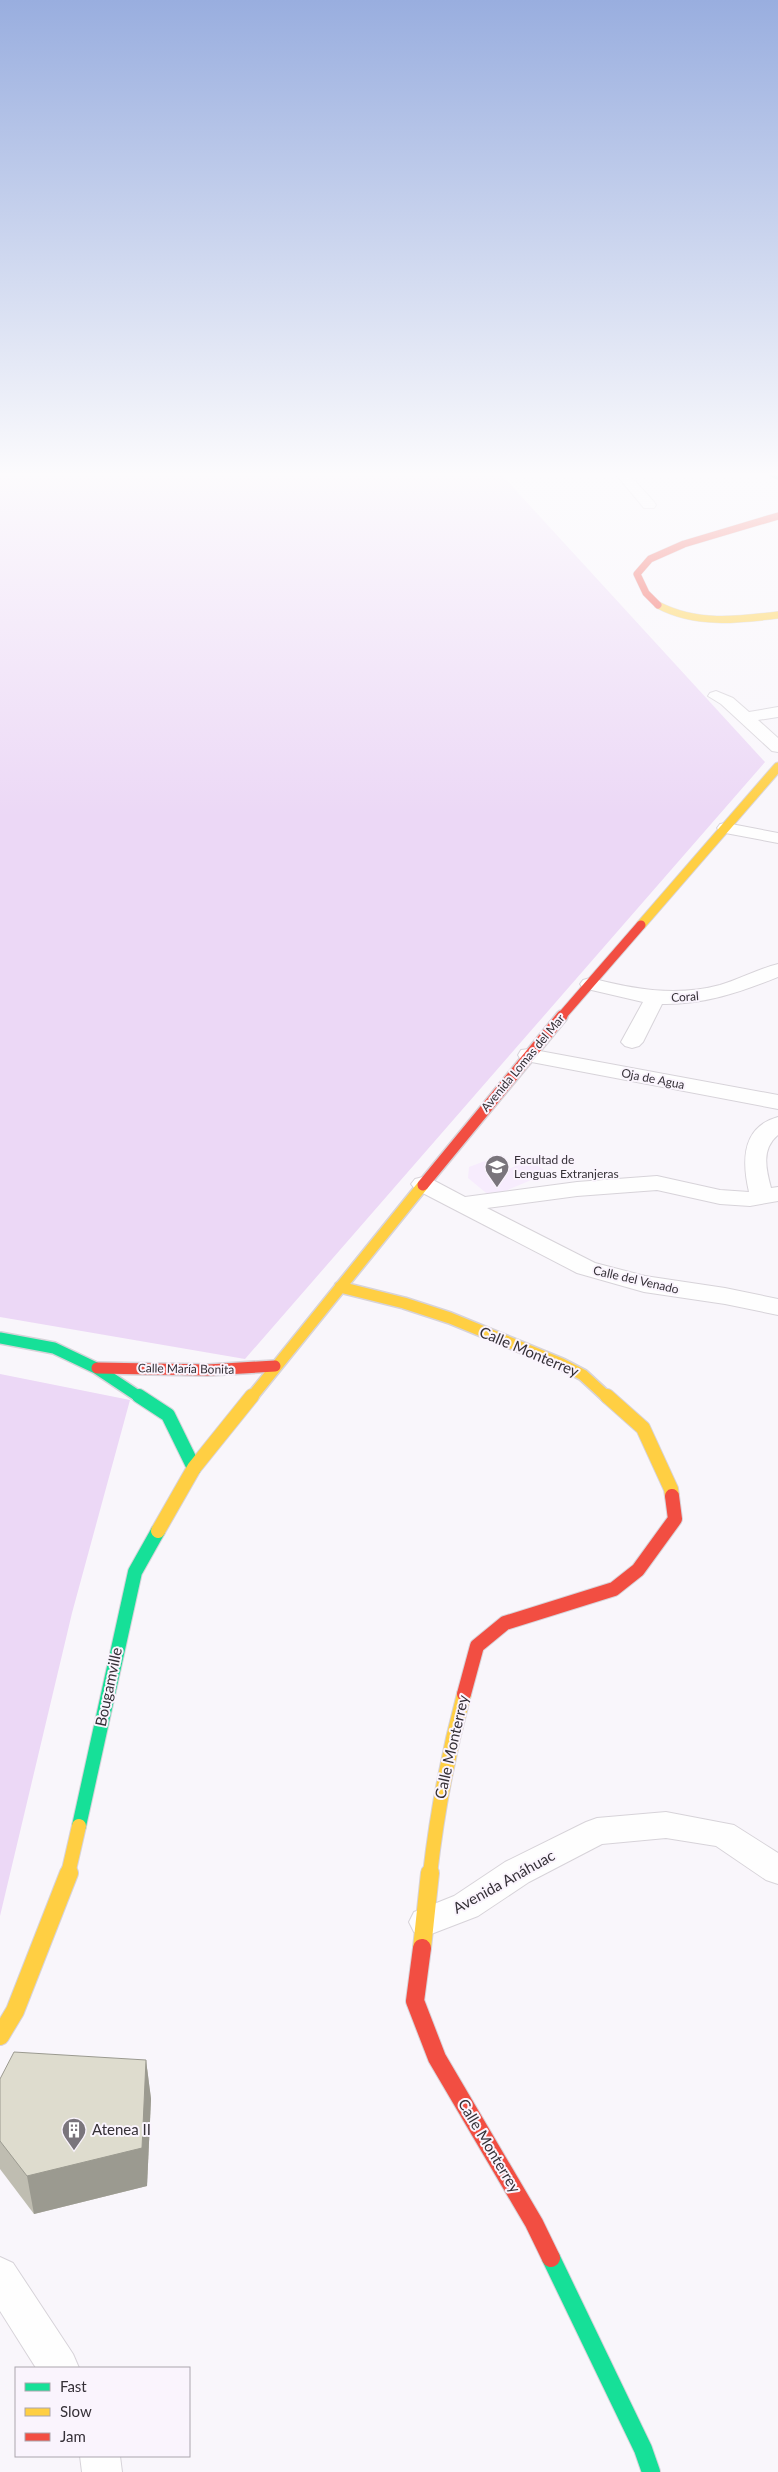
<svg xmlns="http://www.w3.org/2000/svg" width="778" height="2472" font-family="Lato,sans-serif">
  <rect width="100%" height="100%" fill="#f9f6fb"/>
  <!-- built -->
  <path fill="#f7ecfd" d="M531,1160L548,1173L491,1197L468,1178L469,1167L485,1161L499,1173Z"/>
  <!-- green -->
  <path fill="#ecd8f6" d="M0,472H141L174,475L208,472H499L765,762L245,1359L0,1317Z
    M0,1374L130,1400L72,1613L0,1916Z"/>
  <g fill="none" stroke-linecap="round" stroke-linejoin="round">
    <defs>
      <path id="street" d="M614,472H627L654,502L656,505L654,508H644Z
        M716,691L733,698L749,712L778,707V717L758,720L778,738V752L772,751L721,704L708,696L710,693Z
        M726,823L778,833V843L720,832L717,828L720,824Z
        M778,964V977C741,992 703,1005 662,1004L643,1042L639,1046L632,1048L625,1046L621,1042L643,1002L583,988L580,984L583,980L590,978C633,989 676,997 720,985C740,979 758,969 778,964Z
        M529,1049L778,1095V1109L521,1060L518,1055L521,1050Z
        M778,1117V1135C761,1149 766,1169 771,1188L778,1187V1201L750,1206L720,1204L657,1190L577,1196L487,1208L595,1263L645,1276L725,1288L778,1299V1315L725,1304L644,1292L577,1273L415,1189L411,1184L415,1179L423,1177L431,1179L465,1197L577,1182L657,1176L720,1190L749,1192C742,1162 741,1127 778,1117Z
        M666,1812L734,1825L778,1853V1884L766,1880L716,1846L666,1838L602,1844L529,1882L478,1916L426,1936L414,1932L409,1922L414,1912L454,1896L505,1862L586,1822L597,1818Z
        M0,2257L13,2263L73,2354L79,2368H36L0,2311Z
        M80,2456H120L122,2472H82Z"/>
      <path id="fast-far3" d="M770,472L778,476"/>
      <path id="fast-far2" d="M0,1338L54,1348L96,1368L141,1398"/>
      <path id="fast-far1" d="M139,1396L168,1415L194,1468
        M79,1826L135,1572L158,1531"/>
      <path id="fast" d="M551,2258L643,2449L651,2472"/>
      <path id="slow-far4" d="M658,605C696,625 737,620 778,615"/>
      <path id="slow-far3" d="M641,925L778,767"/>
      <path id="slow-far2" d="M340,1287L404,1303L450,1318L562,1364L583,1375L608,1398
        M251,1398L423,1185"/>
      <path id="slow-far1" d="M607,1396L643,1428L671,1489L672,1496
        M158,1531L194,1468L252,1396
        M68,1874L79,1826
        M430,1874C437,1813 448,1754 464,1694"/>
      <path id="slow" d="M422,1948L430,1873
        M0,2036L15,2011L69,1873"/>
      <path id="jam-far4" d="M658,605L646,593L637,574L650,559L684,544L778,516"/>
      <path id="jam-far3" d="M561,1017L641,925"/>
      <path id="jam-far2" d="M423,1185L562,1016
        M97,1368L208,1370L275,1366"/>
      <path id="jam-far1" d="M464,1694L477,1646L505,1623L614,1589L638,1570L675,1519L672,1496"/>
      <path id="jam" d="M422,1948L415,2001L437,2058L534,2223L551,2258"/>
    </defs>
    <!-- street casing -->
    <use href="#street" stroke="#d7d3d9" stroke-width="2"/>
    <!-- fast-far3 casing -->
    <use href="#fast-far3" stroke="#d7d3d9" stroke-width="8"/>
    <!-- fast-far2 casing -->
    <use href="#fast-far2" stroke="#d7d3d9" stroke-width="14"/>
    <!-- fast-far1 casing -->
    <use href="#fast-far1" stroke="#d7d3d9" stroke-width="16"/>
    <!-- fast casing -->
    <use href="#fast" stroke="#d7d3d9" stroke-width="20"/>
    <!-- slow-far4 casing -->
    <use href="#slow-far4" stroke="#d7d3d9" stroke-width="8"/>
    <!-- slow-far3 casing -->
    <use href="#slow-far3" stroke="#d7d3d9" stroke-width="11"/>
    <!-- slow-far2 casing -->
    <use href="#slow-far2" stroke="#d7d3d9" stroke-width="14"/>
    <!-- slow-far1 casing -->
    <use href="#slow-far1" stroke="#d7d3d9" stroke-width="16"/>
    <!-- slow casing -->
    <use href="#slow" stroke="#d7d3d9" stroke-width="20"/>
    <!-- jam-far4 casing -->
    <use href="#jam-far4" stroke="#d7d3d9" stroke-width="8"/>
    <!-- jam-far3 casing -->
    <use href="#jam-far3" stroke="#d7d3d9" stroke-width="11"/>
    <!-- jam-far2 casing -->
    <use href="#jam-far2" stroke="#d7d3d9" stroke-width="14"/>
    <!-- jam-far1 casing -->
    <use href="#jam-far1" stroke="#d7d3d9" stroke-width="16"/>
    <!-- jam casing -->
    <use href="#jam" stroke="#d7d3d9" stroke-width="20"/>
    <!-- street -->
    <use href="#street" fill="#fefefe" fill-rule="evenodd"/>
    <!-- fast-far3 -->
    <use href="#fast-far3" stroke="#16e098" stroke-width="7"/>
    <!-- fast-far2 -->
    <use href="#fast-far2" stroke="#16e098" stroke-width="11"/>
    <!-- fast-far1 -->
    <use href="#fast-far1" stroke="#16e098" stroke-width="14"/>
    <!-- fast -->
    <use href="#fast" stroke="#16e098" stroke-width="18"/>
    <!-- slow-far4 -->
    <use href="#slow-far4" stroke="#ffcf43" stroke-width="7"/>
    <!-- slow-far3 -->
    <use href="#slow-far3" stroke="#ffcf43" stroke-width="9"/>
    <!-- slow-far2 -->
    <use href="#slow-far2" stroke="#ffcf43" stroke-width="11"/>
    <!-- slow-far1 -->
    <use href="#slow-far1" stroke="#ffcf43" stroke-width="14"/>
    <!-- slow -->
    <use href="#slow" stroke="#ffcf43" stroke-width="18"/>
    <!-- jam-far4 -->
    <use href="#jam-far4" stroke="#f24e42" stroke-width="7"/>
    <!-- jam-far3 -->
    <use href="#jam-far3" stroke="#f24e42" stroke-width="9"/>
    <!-- jam-far2 -->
    <use href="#jam-far2" stroke="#f24e42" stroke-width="11"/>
    <!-- jam-far1 -->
    <use href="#jam-far1" stroke="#f24e42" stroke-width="14"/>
    <!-- jam -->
    <use href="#jam" stroke="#f24e42" stroke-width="18"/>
  </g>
  <!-- wall -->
  <path fill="#bfbdb1" d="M146,2060L151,2099L147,2186L34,2214L0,2169V2079Z"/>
  <!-- shaded-wall -->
  <path fill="#9b9a90" d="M146,2060L151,2099L147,2186L34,2214L27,2176Z"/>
  <!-- building -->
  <path fill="#dedcce" stroke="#9b9a90" d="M14,2052L146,2060L142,2148L27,2176L0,2141V2079Z"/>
  <!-- sky -->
  <linearGradient id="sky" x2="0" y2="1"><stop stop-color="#99aedf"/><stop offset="0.58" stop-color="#fcfbfd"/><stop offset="1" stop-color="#fcfbfd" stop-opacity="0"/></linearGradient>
  <rect width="778" height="818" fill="url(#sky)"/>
  <!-- icons -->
  <defs>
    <symbol id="school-pin" viewBox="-11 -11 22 30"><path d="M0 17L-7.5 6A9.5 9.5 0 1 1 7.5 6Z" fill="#7a757c" stroke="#faf4fd"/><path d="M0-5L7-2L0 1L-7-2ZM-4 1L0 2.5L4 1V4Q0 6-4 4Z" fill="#fff"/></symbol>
    <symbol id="building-pin" viewBox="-11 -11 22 30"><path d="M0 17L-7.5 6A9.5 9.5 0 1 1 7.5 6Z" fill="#7a757c" stroke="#faf4fd"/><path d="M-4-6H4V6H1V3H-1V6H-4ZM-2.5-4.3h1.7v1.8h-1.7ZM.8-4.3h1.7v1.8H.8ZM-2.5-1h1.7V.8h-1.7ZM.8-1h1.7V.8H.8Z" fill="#fff"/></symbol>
  </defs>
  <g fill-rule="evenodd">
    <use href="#school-pin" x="483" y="1153" width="28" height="38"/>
    <use href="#building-pin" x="60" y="2116" width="28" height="38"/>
  </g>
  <g text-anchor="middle" stroke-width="4" stroke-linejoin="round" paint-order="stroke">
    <!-- street labels -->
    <g font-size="12" fill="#353037" stroke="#faf4fd">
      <text transform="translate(685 997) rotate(-4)" y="4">Coral</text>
      <text transform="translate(523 1063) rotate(-50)" y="4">Avenida Lomas del Mar</text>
      <text transform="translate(653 1079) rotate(11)" y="4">Oja de Agua</text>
      <text transform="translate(636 1280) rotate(13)" y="4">Calle del Venado</text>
      <text transform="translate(186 1369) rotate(1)" y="4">Calle María Bonita</text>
    </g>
    <!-- poi labels -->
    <g font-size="12" fill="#353037" stroke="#faf4fd" text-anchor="start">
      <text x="514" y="1164">Facultad de<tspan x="514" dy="14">Lenguas Extranjeras</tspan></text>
    </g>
    <!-- near-street labels -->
    <g font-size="15" fill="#353037" stroke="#faf4fd">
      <text transform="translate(529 1352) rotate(23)" y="5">Calle Monterrey</text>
      <text transform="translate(109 1687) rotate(-78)" y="5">Bougamville</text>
      <text transform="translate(452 1747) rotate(-77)" y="5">Calle Monterrey</text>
      <text transform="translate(504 1882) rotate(-29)" y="5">Avenida Anáhuac</text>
      <text transform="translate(489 2146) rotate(59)" y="5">Calle Monterrey</text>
    </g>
    <!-- near-poi labels -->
    <g font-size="15" fill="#353037" stroke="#faf4fd" text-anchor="start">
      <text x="92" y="2135">Atenea II</text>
    </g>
  </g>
  <!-- legend -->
  <rect x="15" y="2367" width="175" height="90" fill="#faf4fd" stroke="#aba6ae"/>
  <rect x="25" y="2383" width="25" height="8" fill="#16e098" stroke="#aba6ae"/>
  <text x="60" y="2392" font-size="15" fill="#353037">Fast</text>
  <rect x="25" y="2408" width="25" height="8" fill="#ffcf43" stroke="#aba6ae"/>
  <text x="60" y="2417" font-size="15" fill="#353037">Slow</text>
  <rect x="25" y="2433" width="25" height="8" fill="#f24e42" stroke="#aba6ae"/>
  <text x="60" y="2442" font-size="15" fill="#353037">Jam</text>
</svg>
